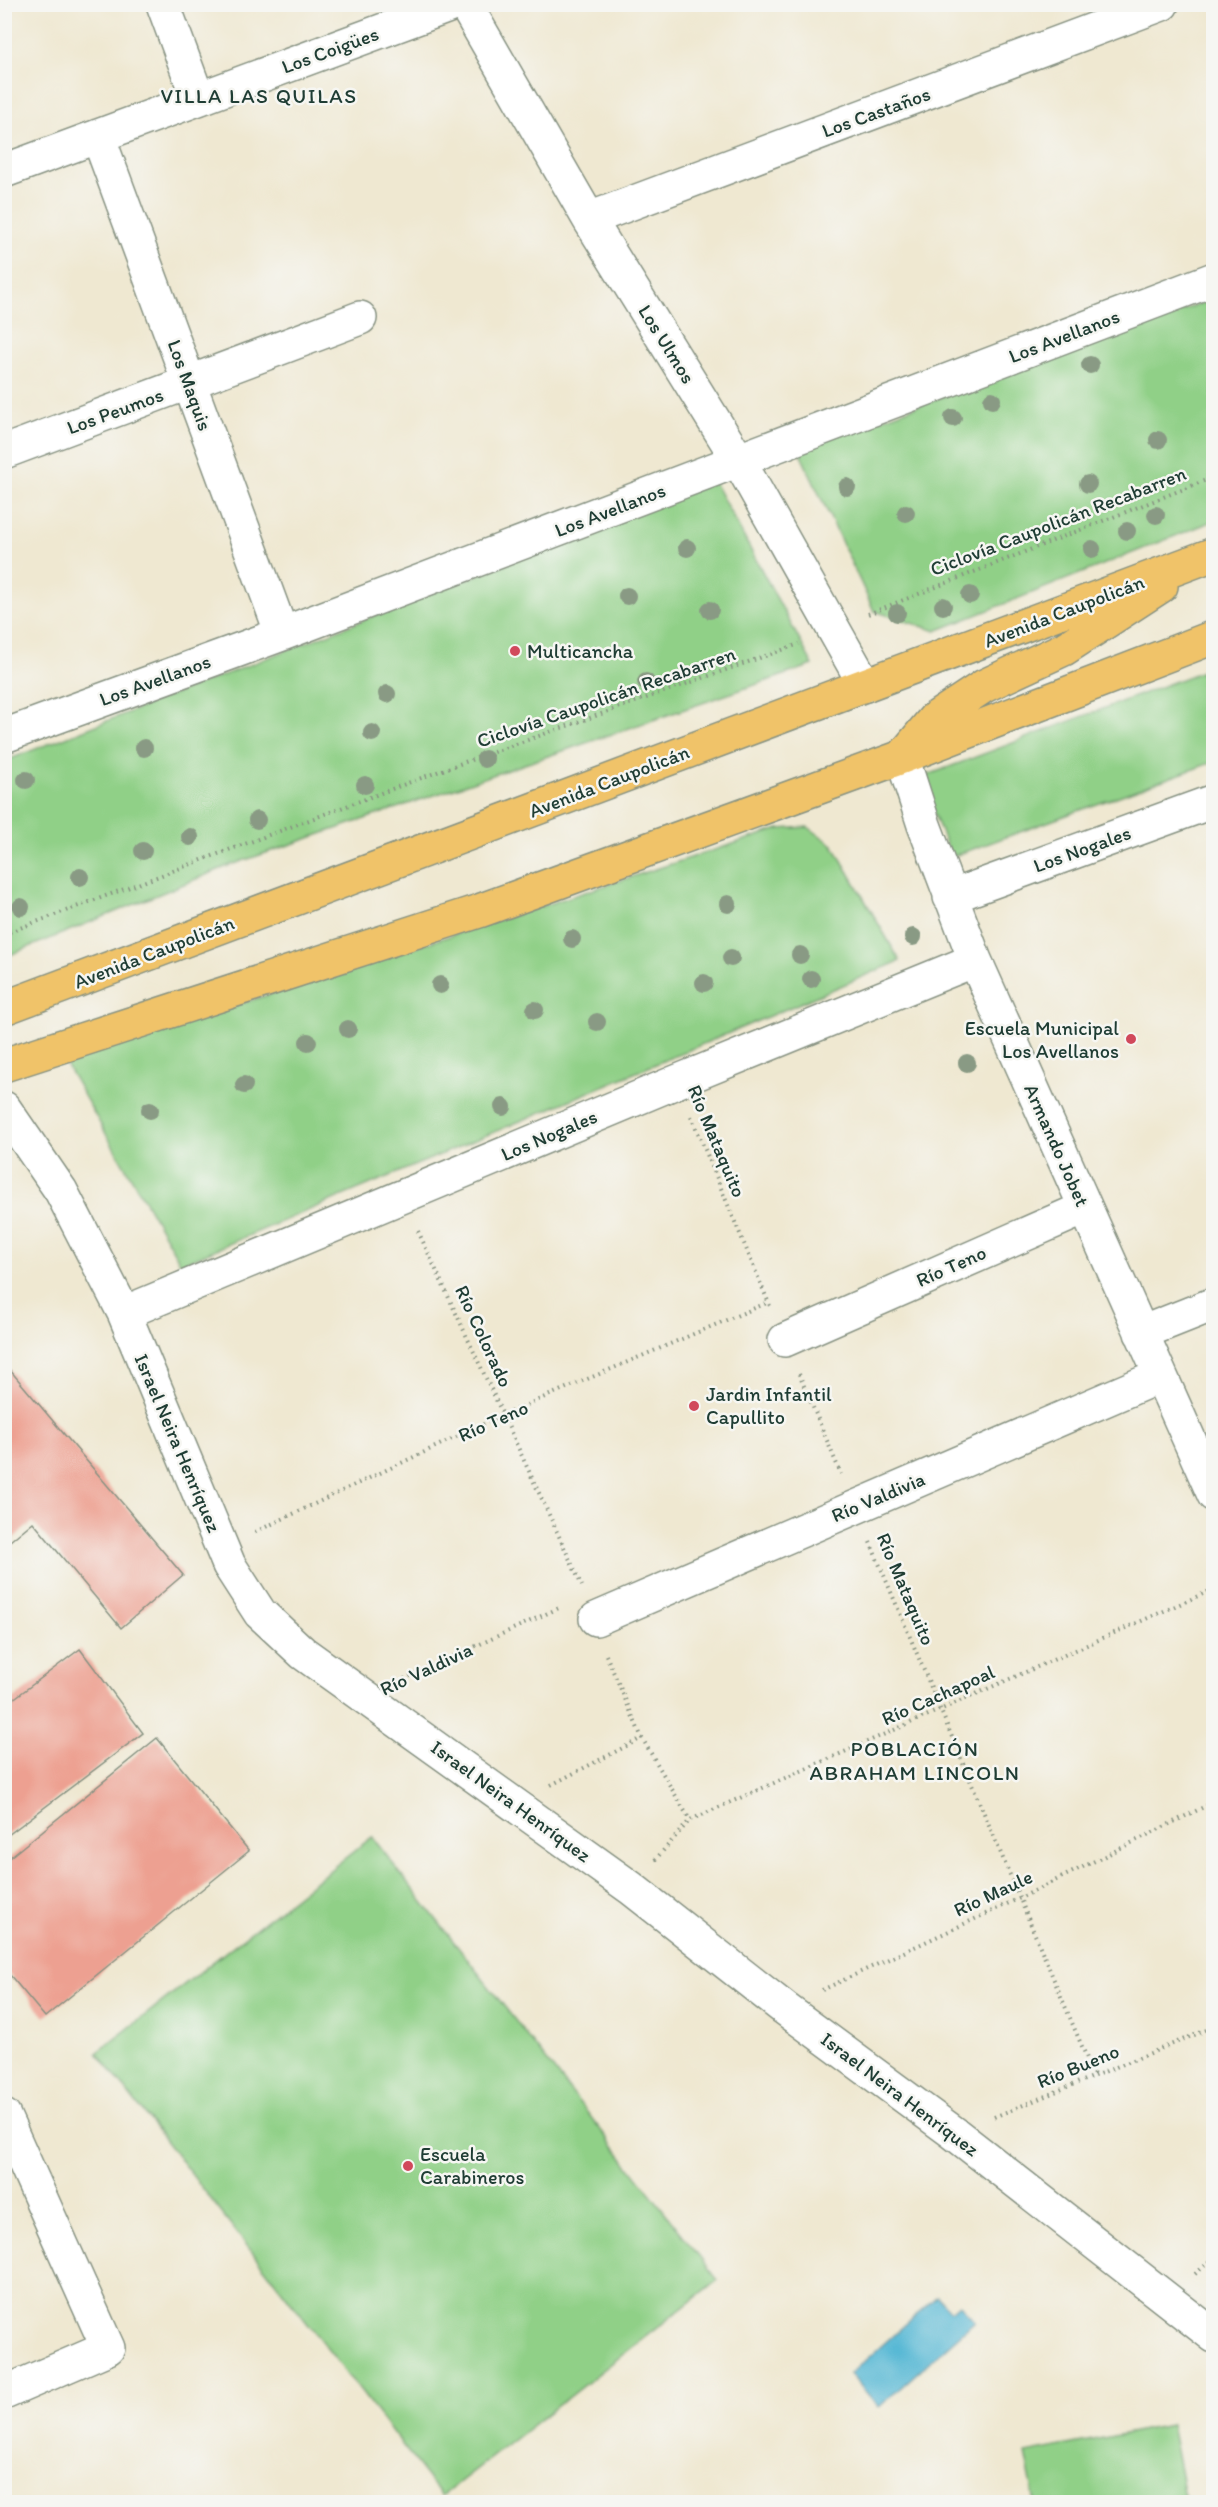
<svg xmlns="http://www.w3.org/2000/svg" width="1218" height="2507" font-family="Itim,sans-serif">
  <rect width="100%" height="100%" fill="#f6f6f2"/>
  <filter id="ink" filterUnits="userSpaceOnUse"><feTurbulence type="fractalNoise" baseFrequency=".0167" numOctaves="2"/><feDisplacementMap in="SourceGraphic" scale="12" xChannelSelector="R" yChannelSelector="G"/><feConvolveMatrix kernelMatrix="1 2 1 2 8 2 1 2 1" color-interpolation-filters="sRGB"/></filter>
  <filter id="wash" filterUnits="userSpaceOnUse"><feTurbulence type="fractalNoise" baseFrequency=".008" numOctaves="4" result="noise"/><feDisplacementMap in="SourceGraphic" scale="24" xChannelSelector="R" yChannelSelector="G"/><feGaussianBlur stdDeviation="1.35" result="paint"/><feColorMatrix in="noise" values="0 0 0 0 0 0 0 0 0 0 0 0 0 0 0 0 0 1.4 0 .05"/><feComposite in="paint" operator="in"/></filter>
  <g filter="url(#wash)">
    <rect width="100%" height="100%" fill="#efe8d1"/>
    <!-- green -->
    <path fill="#90d087" stroke="#58865e" stroke-width="1.5" d="M1213,299V521L936,631L874,611L798,449Z
      M714,482L813,665L228,866L5,957V761Z
      M1213,667V762L951,857L920,778Z
      M808,827L833,845L900,961L181,1264L64,1061L779,829Z
      M372,1837L718,2280L442,2496L97,2053Z
      M1171,2425L1185,2496L1151,2502H1035L1025,2453Z"/>
    <!-- water -->
    <path fill="#55b7d4" stroke="#3a7a84" stroke-width="1.5" d="M937,2296L951,2311L959,2304L975,2321L879,2407L850,2374Z"/>
    <g id="blocks">
      <!-- building -->
      <path fill="#eda091" d="M4,1363L183,1575L121,1628L33,1522L4,1546Z
        M80,1649L143,1733L4,1838V1706Z
        M157,1738L249,1851L45,2017L4,1968V1862Z"/>
    </g>
  </g>
  <g filter="url(#ink)">
    <use href="#blocks" fill-opacity="0" stroke="#879282" stroke-width="1.5"/>
    <g fill="none" stroke-linecap="round" stroke-linejoin="round">
      <defs>
        <path id="minor" d="M163,4L198,99
          M465,4L589,219L739,461L865,685
          M98,136L282,634
          M4,171L454,4
          M589,219L1162,4
          M4,452L360,318
          M4,736L282,634L1214,279
          M902,757L924,825L975,960L1214,1495
          M950,897L1214,801
          M4,1108L61,1191L124,1313L229,1565L260,1613L303,1653L631,1888L784,2008L954,2133L1214,2336
          M124,1313L676,1082L975,960
          M1141,1333L1214,1304
          M785,1340L1085,1208
          M596,1619L1160,1376
          M4,2116L108,2348L4,2393"/>
        <path id="major" d="M904,755L934,719L984,686L1064,649L1161,586
          M4,1008L1214,554
          M4,1065L479,911L902,757L1214,637"/>
      </defs>
      <!-- minor casing -->
      <use href="#minor" stroke="#879282" stroke-width="36"/>
      <!-- major casing -->
      <use href="#major" stroke="#879282" stroke-width="36"/>
      <!-- path -->
      <path stroke="#879282" stroke-width="4" stroke-dasharray="1.5 4.5" stroke-linecap="butt" d="M868,614L1214,477
        M4,934L448,768L799,644
        M691,1116L770,1306
        M418,1231L582,1586
        M799,1374L841,1474
        M255,1532L505,1414L769,1302
        M870,1542L1094,2075
        M606,1655L642,1738L690,1820
        M404,1679L561,1607
        M551,1785L642,1738
        M655,1860L690,1820L1214,1589
        M822,1990L1020,1898L1214,1802
        M994,2117L1214,2027
        M1195,2274L1214,2258"/>
      <!-- minor -->
      <use href="#minor" stroke="#fff" stroke-width="33"/>
      <!-- major -->
      <use href="#major" stroke="#f0c369" stroke-width="33"/>
    </g>
    <!-- trees -->
    <g fill="#899a84">
      <circle cx="1090" cy="365" r="9"/>
      <circle cx="992" cy="400" r="9"/>
      <circle cx="953" cy="418" r="9"/>
      <circle cx="1158" cy="440" r="9"/>
      <circle cx="1088" cy="484" r="9"/>
      <circle cx="847" cy="487" r="9"/>
      <circle cx="906" cy="513" r="9"/>
      <circle cx="1156" cy="515" r="9"/>
      <circle cx="1127" cy="531" r="9"/>
      <circle cx="687" cy="548" r="9"/>
      <circle cx="1092" cy="549" r="9"/>
      <circle cx="970" cy="595" r="9"/>
      <circle cx="627" cy="596" r="9"/>
      <circle cx="943" cy="606" r="9"/>
      <circle cx="710" cy="610" r="9"/>
      <circle cx="897" cy="613" r="9"/>
      <circle cx="646" cy="682" r="9"/>
      <circle cx="387" cy="694" r="9"/>
      <circle cx="372" cy="733" r="9"/>
      <circle cx="144" cy="748" r="9"/>
      <circle cx="485" cy="759" r="9"/>
      <circle cx="26" cy="780" r="9"/>
      <circle cx="365" cy="785" r="9"/>
      <circle cx="257" cy="820" r="9"/>
      <circle cx="190" cy="837" r="9"/>
      <circle cx="143" cy="851" r="9"/>
      <circle cx="80" cy="877" r="9"/>
      <circle cx="728" cy="904" r="9"/>
      <circle cx="21" cy="907" r="9"/>
      <circle cx="913" cy="937" r="9"/>
      <circle cx="572" cy="939" r="9"/>
      <circle cx="800" cy="955" r="9"/>
      <circle cx="731" cy="958" r="9"/>
      <circle cx="811" cy="979" r="9"/>
      <circle cx="704" cy="983" r="9"/>
      <circle cx="440" cy="985" r="9"/>
      <circle cx="535" cy="1010" r="9"/>
      <circle cx="597" cy="1022" r="9"/>
      <circle cx="348" cy="1029" r="9"/>
      <circle cx="308" cy="1042" r="9"/>
      <circle cx="967" cy="1063" r="9"/>
      <circle cx="244" cy="1085" r="9"/>
      <circle cx="503" cy="1107" r="9"/>
      <circle cx="150" cy="1110" r="9"/>
    </g>
  </g>
  <!-- markers -->
  <g fill="#d1495b" stroke="#f6f6f2" stroke-width="2">
    <circle cx="515" cy="651" r="6"/>
    <circle cx="1131" cy="1039" r="6"/>
    <circle cx="694" cy="1406" r="6"/>
    <circle cx="408" cy="2166" r="6"/>
  </g>
  <g text-anchor="middle" stroke-width="5" stroke-linejoin="round" paint-order="stroke">
    <!-- street labels -->
    <g font-size="20" fill="#1f3d34" stroke="#f6f6f2">
      <text transform="translate(330 50) rotate(-20)" y="7">Los Coigües</text>
      <text transform="translate(876 112) rotate(-20)" y="7">Los Castaños</text>
      <text transform="translate(1064 336) rotate(-21)" y="7">Los Avellanos</text>
      <text transform="translate(667 344) rotate(58)" y="7">Los Ulmos</text>
      <text transform="translate(190 385) rotate(70)" y="7">Los Maquis</text>
      <text transform="translate(115 411) rotate(-20)" y="7">Los Peumos</text>
      <text transform="translate(610 510) rotate(-21)" y="7">Los Avellanos</text>
      <text transform="translate(1058 521) rotate(-21)" y="7">Ciclovía Caupolicán Recabarren</text>
      <text transform="translate(1064 611) rotate(-21)" y="7">Avenida Caupolicán</text>
      <text transform="translate(155 680) rotate(-20)" y="7">Los Avellanos</text>
      <text transform="translate(606 697) rotate(-19)" y="7">Ciclovía Caupolicán Recabarren</text>
      <text transform="translate(609 781) rotate(-21)" y="7">Avenida Caupolicán</text>
      <text transform="translate(1082 849) rotate(-20)" y="7">Los Nogales</text>
      <text transform="translate(154 952) rotate(-21)" y="7">Avenida Caupolicán</text>
      <text transform="translate(549 1135) rotate(-23)" y="7">Los Nogales</text>
      <text transform="translate(717 1141) rotate(67)" y="7">Río Mataquito</text>
      <text transform="translate(1057 1145) rotate(66)" y="7">Armando Jobet</text>
      <text transform="translate(951 1266) rotate(-24)" y="7">Río Teno</text>
      <text transform="translate(484 1336) rotate(65)" y="7">Río Colorado</text>
      <text transform="translate(493 1421) rotate(-24)" y="7">Río Teno</text>
      <text transform="translate(178 1443) rotate(67)" y="7">Israel Neira Henríquez</text>
      <text transform="translate(878 1497) rotate(-23)" y="7">Río Valdivia</text>
      <text transform="translate(906 1589) rotate(67)" y="7">Río Mataquito</text>
      <text transform="translate(426 1669) rotate(-25)" y="7">Río Valdivia</text>
      <text transform="translate(938 1695) rotate(-24)" y="7">Río Cachapoal</text>
      <text transform="translate(511 1801) rotate(36)" y="7">Israel Neira Henríquez</text>
      <text transform="translate(993 1893) rotate(-25)" y="7">Río Maule</text>
      <text transform="translate(1078 2066) rotate(-22)" y="7">Río Bueno</text>
      <text transform="translate(900 2094) rotate(37)" y="7">Israel Neira Henríquez</text>
    </g>
    <!-- poi labels -->
    <g font-size="20" fill="#1f3d34" stroke="#f6f6f2" text-anchor="start">
      <text x="527" y="658">Multicancha</text>
      <text x="1119" y="1035" text-anchor="end">Escuela Municipal<tspan x="1119" dy="23">Los Avellanos</tspan></text>
      <text x="706" y="1401">Jardin Infantil<tspan x="706" dy="23">Capullito</tspan></text>
      <text x="420" y="2161">Escuela<tspan x="420" dy="23">Carabineros</tspan></text>
    </g>
    <!-- neighbourhood labels -->
    <g font-size="21" letter-spacing="1.5" fill="#1f3d34" stroke="#f6f6f2">
      <text x="259" y="103">VILLA LAS QUILAS</text>
      <text x="915" y="1756">POBLACIÓN<tspan x="915" dy="24">ABRAHAM LINCOLN</tspan></text>
    </g>
  </g>
  <!-- margin -->
  <rect width="1218" height="2507" fill="none" stroke="#f6f6f2" stroke-width="24"/>
</svg>
